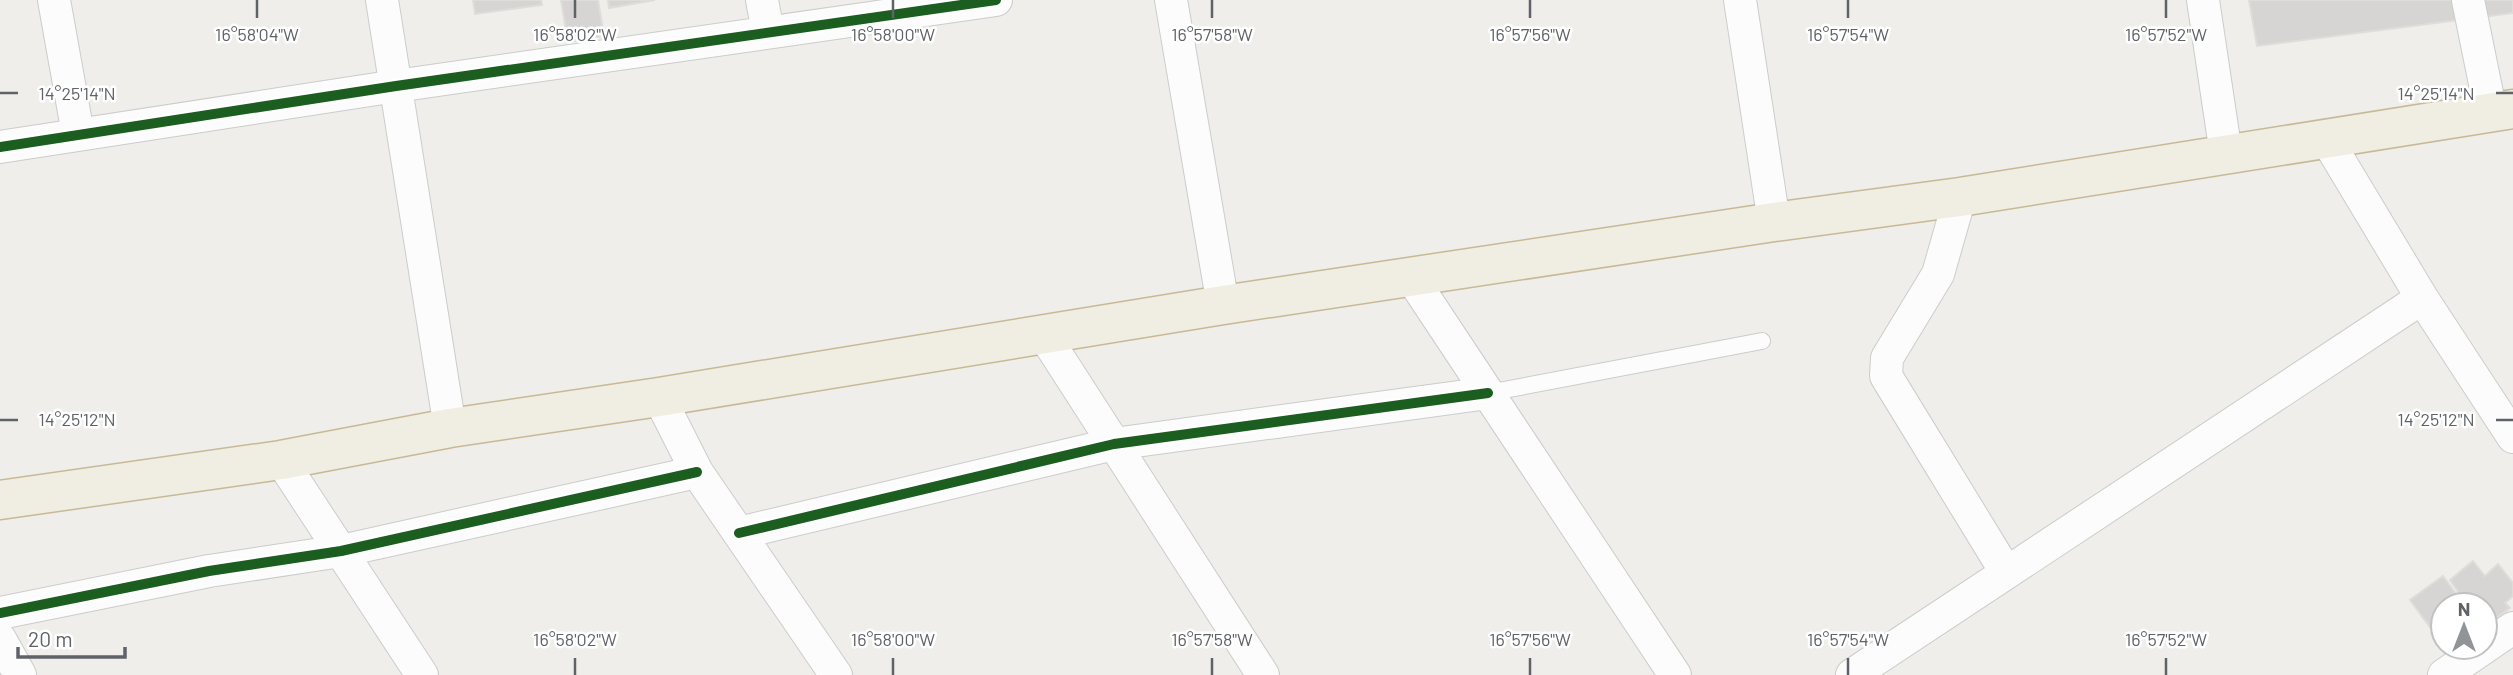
<svg xmlns="http://www.w3.org/2000/svg" width="2513" height="675" font-family="Barlow,sans-serif">
  <rect width="100%" height="100%" fill="#efeeea"/>
  <!-- building -->
  <path fill="#d6d5d3" stroke="#deddd9" stroke-width="2" d="M473,0H541L542,5L475,14Z
    M561,0H598L604,36L568,42Z
    M608,0H655L609,8Z
    M2249,0H2513V13L2257,46Z
    M2473,561L2485,576L2498,564L2513,583V596L2505,603L2510,608L2485,626V605H2467L2450,580Z
    M2443,576L2464,605H2443V645L2410,600Z"/>
  <g fill="none" stroke-linecap="round" stroke-linejoin="round">
    <defs>
      <path id="lane" d="M1488,393L1762,341"/>
      <path id="street" d="M54,0L78,134
        M382,0L450,428
        M762,0L768,32
        M1171,0L1223,305
        M1740,0L1774,222
        M2203,0L2226,154
        M2468,0L2491,113
        M2327,140L2422,298L2513,437
        M0,147L396,86L996,0
        M1960,197L1938,274L1887,358L1886,376L2006,572
        M1411,277L1675,675
        M1044,335L1263,675
        M659,397L697,472L836,675
        M281,460L422,675
        M739,533L1114,444L1488,393
        M0,613L209,571L341,551L697,472
        M0,639L20,675
        M2485,647L2513,628
        M1852,675L2422,298
        M2444,675L2485,647"/>
      <path id="highway" d="M0,500L281,460L450,428L659,397L1223,305L1774,222L1960,197L2513,109"/>
    </defs>
    <!-- lane casing -->
    <use href="#lane" stroke="#cbcccc" stroke-width="18"/>
    <!-- street casing -->
    <use href="#street" stroke="#cbcccc" stroke-width="34"/>
    <!-- highway casing -->
    <use href="#highway" stroke="#c8b996" stroke-width="41"/>
    <!-- lane -->
    <use href="#lane" stroke="#fdfcfc" stroke-width="16"/>
    <!-- street -->
    <use href="#street" stroke="#fdfcfc" stroke-width="32"/>
    <!-- highway -->
    <use href="#highway" stroke="#f0ede3" stroke-width="38"/>
    <defs>
      <path id="cycleway" d="M0,147L396,86L996,0
        M739,533L1114,444L1488,393
        M0,613L209,571L341,551L697,472"/>
    </defs>
    <!-- cycleway casing -->
    <use href="#cycleway" stroke="#fff" stroke-width="15"/>
    <!-- cycleway -->
    <use href="#cycleway" stroke="#1b5e20" stroke-width="10"/>
  </g>
  <!-- ticks -->
  <path fill="none" stroke="#5f6368" stroke-width="2.5" d="M257,0V18M575,0V18M893,0V18M1212,0V18M1530,0V18M1848,0V18M2166,0V18M0,93H18M2496,93H2513M0,420H18M2496,420H2513M575,658V675M893,658V675M1212,658V675M1530,658V675M1848,658V675M2166,658V675"/>
  <g font-size="18" text-anchor="middle" fill="#5f6368" stroke="#fff" stroke-width="5" stroke-linejoin="round" paint-order="stroke">
    <text x="257" y="41">16°58'04"W</text>
    <text x="575" y="41">16°58'02"W</text>
    <text x="893" y="41">16°58'00"W</text>
    <text x="1212" y="41">16°57'58"W</text>
    <text x="1530" y="41">16°57'56"W</text>
    <text x="1848" y="41">16°57'54"W</text>
    <text x="2166" y="41">16°57'52"W</text>
    <text x="77" y="100">14°25'14"N</text>
    <text x="2436" y="100">14°25'14"N</text>
    <text x="77" y="426">14°25'12"N</text>
    <text x="2436" y="426">14°25'12"N</text>
    <text x="575" y="646">16°58'02"W</text>
    <text x="893" y="646">16°58'00"W</text>
    <text x="1212" y="646">16°57'58"W</text>
    <text x="1530" y="646">16°57'56"W</text>
    <text x="1848" y="646">16°57'54"W</text>
    <text x="2166" y="646">16°57'52"W</text>
  </g>
  <!-- north arrow -->
  <g transform="translate(2464 626)"><circle r="33" fill="#ffffff" stroke="#bfc1c3" stroke-width="2"/>
  <path d="M0-5L12 26L0 18L-12 26Z" fill="#919496"/>
  <text y="-10" font-size="19" font-weight="bold" text-anchor="middle" fill="#5f6368">N</text>
  </g>
  <!-- scale -->
  <path d="M18 647v10h107v-10" fill="none" stroke="#5f6368" stroke-width="3.5"/>
  <text x="28" y="647" font-size="21" fill="#5f6368" stroke="#ffffff" stroke-width="5" paint-order="stroke">20 m</text>
</svg>
